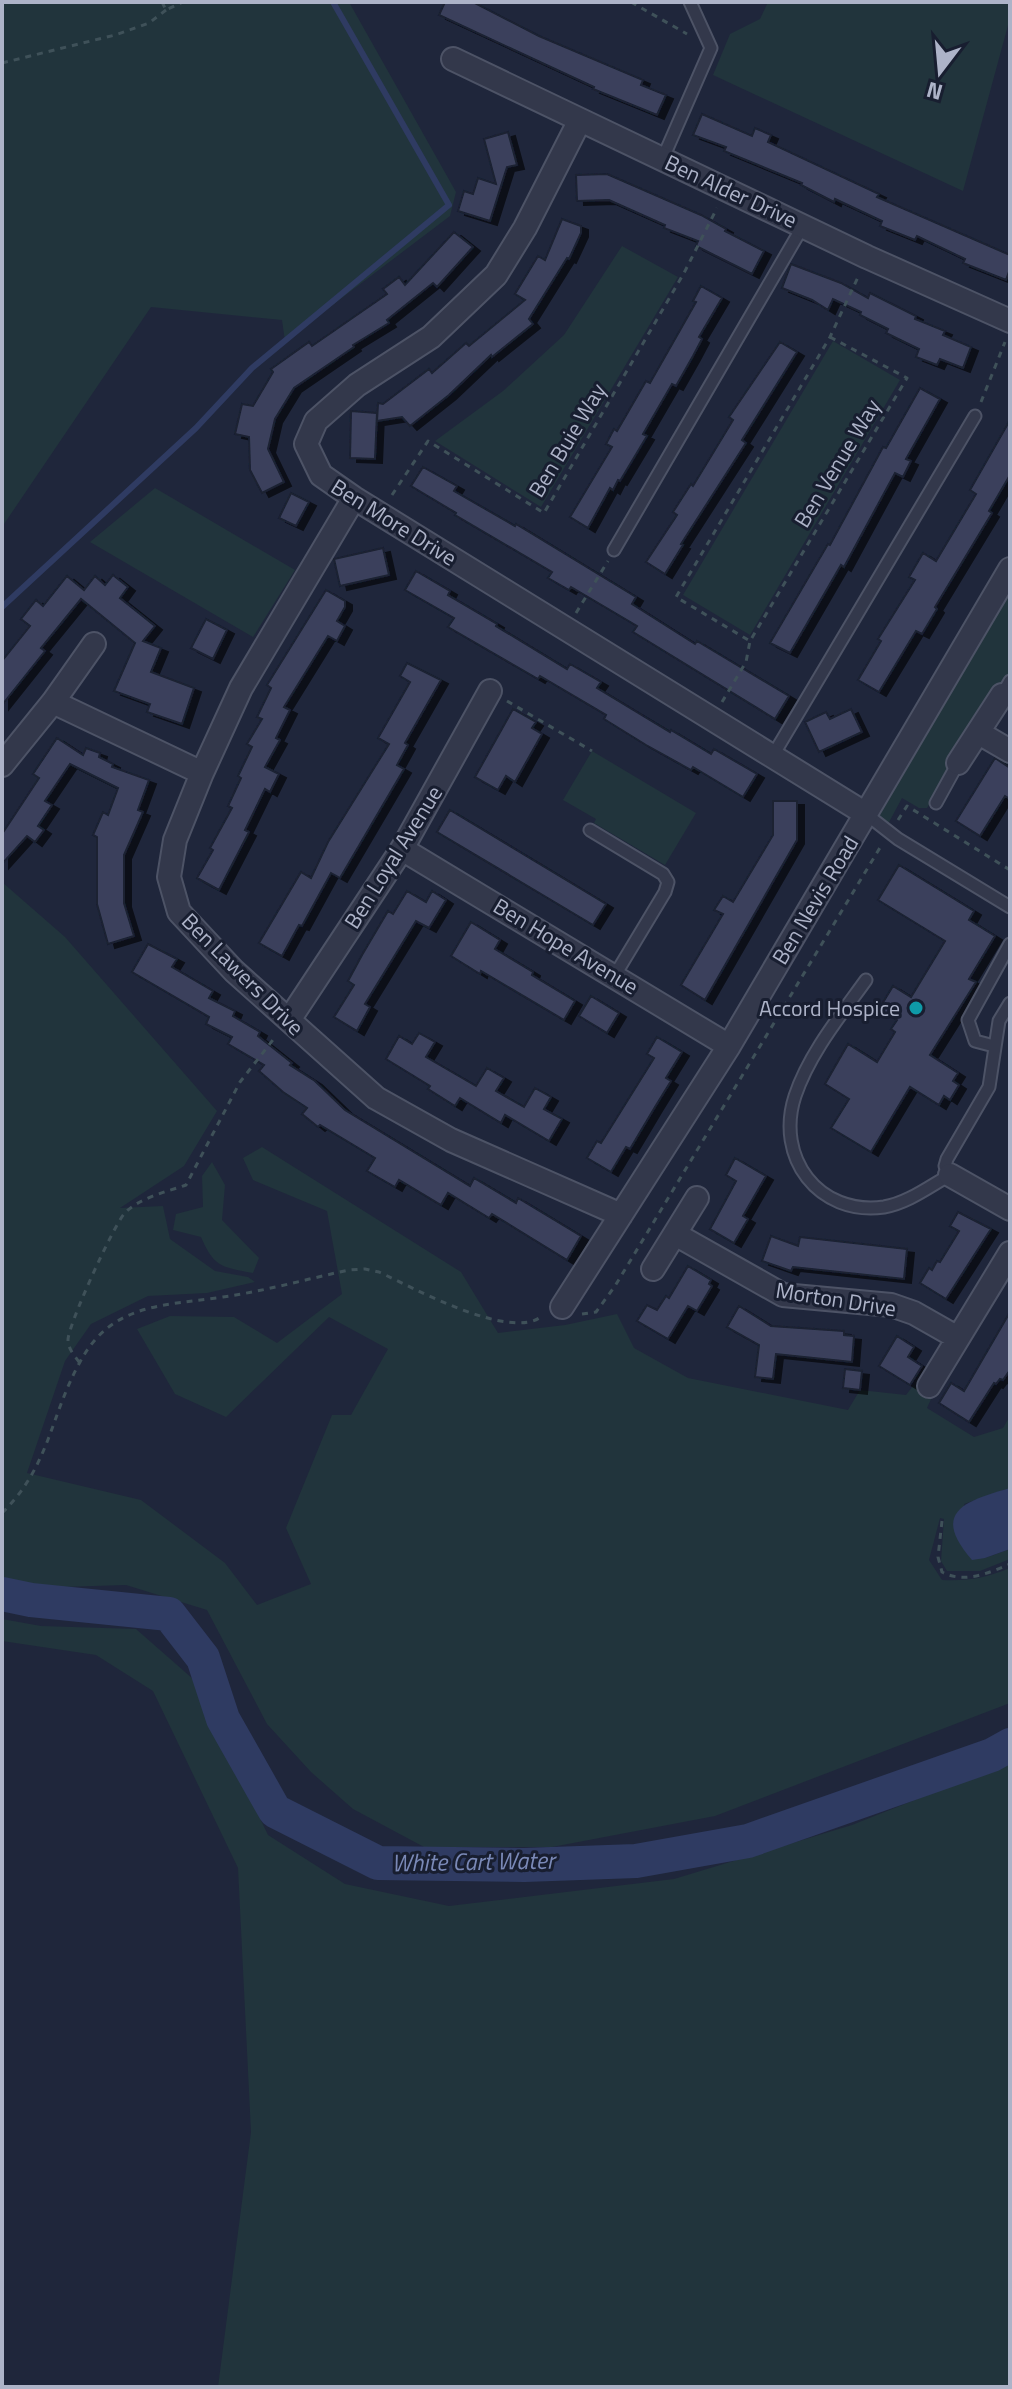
<svg xmlns="http://www.w3.org/2000/svg" width="1012" height="2389" font-family="'Titillium Web',sans-serif">
  <defs>
    <filter id="shadow"><feDropShadow dx="7" dy="4" stdDeviation="0" flood-color="#0009"/></filter>
  </defs>
  <rect width="100%" height="100%" fill="#1f263b"/>
  <!-- green -->
  <path fill="#21343c" d="M2,2H349L456,192L450,216L285,341L282,320L151,307L2,527Z
    M768,2H1010V18L963,191L713,75L730,34L760,19Z
    M622,246L678,277L541,507L435,441L503,391L564,335Z
    M833,341L900,380L750,635L683,595Z
    M155,488L295,570L253,637L90,542Z
    M1010,584V671L1001,686L993,688L949,762L950,771L927,808H919L902,798L888,824L879,815L878,809Z
    M592,751L696,813L665,865L594,823L596,819L563,800Z
    M2,882L65,937L217,1111L184,1166L120,1208L163,1206L170,1239L215,1271L248,1277L255,1282L207,1293L148,1296L91,1324L65,1361L27,1473L141,1500L225,1563L257,1605L311,1584L286,1528L332,1415H351L388,1349L329,1317L226,1417L175,1394L137,1329L170,1316L234,1317L277,1343L342,1294L327,1211L253,1180L243,1158L262,1147L461,1272L498,1333L565,1325L617,1314L634,1348L688,1378L848,1410L860,1390L906,1395L913,1386L932,1397L927,1408L974,1437L1003,1428L1010,1416V1488L964,1504L985,1558L1010,1549V1559L980,1571H947L941,1561L944,1519L940,1518L929,1560L942,1580C968,1581 986,1578 1010,1568V1703L715,1816L552,1847H424L353,1809L311,1772L267,1724L207,1610L126,1585L29,1588L2,1582Z
    M212,1162L225,1185L222,1220L259,1258L253,1273C221,1267 214,1267 201,1237L173,1230L176,1214L203,1207L202,1176Z
    M2,1619L41,1626L136,1629L193,1679L268,1835L345,1884L449,1906L674,1879L852,1825L1010,1762V2387H218L251,2132L238,1868L153,1691L96,1655L2,1641Z"/>
  <!-- water -->
  <path fill="#2f3b62" d="M1010,1488V1549L985,1558L972,1560C930,1512 965,1501 1010,1488Z"/>
  <g fill="none" stroke-linecap="round" stroke-linejoin="round">
    <!-- stream -->
    <path stroke="#2f3b62" stroke-width="6" d="M2,607L196,428L252,368L449,205L333,2"/>
    <!-- river -->
    <path stroke="#2f3b62" stroke-width="34" d="M2,1594L31,1600L169,1614L203,1658L223,1719L275,1811L378,1863L524,1865L636,1861L748,1841L992,1755L1010,1745"/>
  </g>
  <!-- building -->
  <path fill="#3b415b" stroke="#1a2032" stroke-width="2" filter="url(#shadow)" d="M445,2H473L539,36L643,80L641,85L666,95L657,115L593,89L594,87L439,15Z
    M702,114L752,136L755,128L771,135L768,142L879,194L877,197L1010,255V269L1006,280L963,263L965,259L917,236L915,240L880,226L882,221L835,199L834,202L801,185L802,183L724,151L726,147L693,135Z
    M508,132L517,165L507,167L490,221L458,211L464,191L473,194L478,178L496,184L484,139Z
    M607,174L701,215L726,229L725,231L764,251L752,274L696,246L698,241L664,228L665,225L609,200L577,201L576,175Z
    M562,219L581,226V233L569,259L567,258L529,319L533,324L492,357L491,355L449,395L410,426L402,417L377,421L378,403L383,404L429,369L432,373L466,343L469,346L525,300L515,294L538,256L545,260Z
    M454,232L473,247L437,287L433,283L387,320L389,323L353,345L354,347L294,388L275,419L268,449L284,482L262,493L250,470L249,437L235,434L242,404L253,406L273,372L271,369L309,342L312,346L387,294L383,289L399,277L405,285Z
    M791,264L841,283L868,298L870,293L916,316L915,319L945,331L943,335L971,347L963,368L940,359L937,365L916,357L919,349L886,333L888,329L860,315L861,312L833,299L828,310L812,300L782,288Z
    M701,286L722,298L699,337L702,339L693,356L676,386L672,384L643,434L647,436L620,481L618,480L613,490L610,488L588,528L570,517L612,447L606,444L614,429L617,431L646,381L650,383L696,302L693,301Z
    M780,342L797,352L742,440L746,443L681,544L683,545L665,574L646,562L677,515L673,512L691,484L693,486L733,420L729,417Z
    M920,388L940,399L906,459L911,461L903,477L895,473L844,567L841,565L790,653L770,643L828,544L830,545L883,447L886,448Z
    M351,411L377,413L375,459L350,458Z
    M1010,420V475L989,511L992,513L935,607L937,609L922,634L916,631L879,692L858,680L881,641L878,639L915,580L909,577L923,553L936,561L976,494L970,490Z
    M423,467L457,486L454,491L515,526L516,524L636,597L632,604L695,644L697,641L789,696L775,719L633,632L637,626L571,587L569,590L548,578L552,572L455,515L456,513L411,486Z
    M291,493L309,502L296,526L279,518Z
    M383,548L389,575L340,586L334,559Z
    M416,571L450,591L448,595L497,624L496,626L567,669L570,664L601,682L597,688L670,732L671,730L711,754L714,749L757,774L743,797L693,767L691,770L646,745L604,719L606,715L540,676L538,679L448,627L454,618L405,590Z
    M113,575L128,587L120,598L155,626L143,641L161,648L151,672L194,688L182,724L147,712L150,704L114,691L135,643L81,599L41,648L45,651L2,705V661L30,626L21,619L36,600L43,606L67,576L84,590L95,576L105,585Z
    M326,590L345,601V607L337,621L345,626L337,641L328,636L284,707L290,710L276,738L280,740L265,767L279,774L270,792L265,789L245,830L249,832L219,890L197,878L213,850L210,848L232,808L228,806L241,778L238,776L252,747L247,744L262,719L257,717L271,688L267,685Z
    M206,619L227,630L213,659L191,648Z
    M407,663L441,680L405,743L408,745L397,765L404,769L340,878L331,873L302,926L299,925L282,956L259,943L301,872L311,878L328,842L389,744L378,738L410,682L400,676Z
    M513,709L536,722L532,728L542,734L515,782L506,776L498,790L475,777Z
    M851,709L862,732L819,752L805,722L826,712L830,719Z
    M57,738L83,755L86,748L100,753L99,757L113,764L112,767L149,780L138,810L143,812L124,855V903L134,936L108,944L97,904V837L93,835L103,812L108,815L118,788L70,764L45,801L52,805L38,826L44,830L35,842L27,836L2,864V834L39,778L33,774Z
    M995,758L1010,768V799L1005,796L980,836L956,821Z
    M773,801H797V840L705,1000L681,985L723,914L714,910L723,896L733,902L773,835Z
    M450,810L606,904L593,925L437,832Z
    M899,865L974,911L969,920L995,936L969,979L976,982L930,1055L958,1073L953,1081L959,1085L950,1100L944,1096L939,1105L910,1087L871,1152L831,1128L849,1099L825,1084L848,1044L877,1062L895,1032L891,1029L897,1020L879,1009L893,986L911,997L945,941L878,900Z
    M407,891L426,902L432,891L446,900L429,928L416,921L365,1004L370,1007L357,1031L334,1017L354,985L348,981L362,955L388,911L393,914Z
    M471,922L500,940L495,949L533,972L532,975L575,1001L564,1020L481,971L480,974L451,956Z
    M148,944L177,959L172,967L213,991L209,998L235,1011L233,1016L260,1032L258,1036L292,1063L290,1065L315,1081L345,1110L470,1186L474,1178L516,1203L518,1198L581,1236L567,1260L492,1214L489,1218L448,1193L441,1205L399,1180L395,1187L367,1171L375,1158L320,1125L318,1127L302,1114L307,1108L283,1092L259,1071L264,1065L228,1044L232,1037L206,1024L209,1017L132,972Z
    M591,996L619,1013L607,1033L579,1016Z
    M419,1033L435,1042L426,1057L476,1086L487,1068L504,1078L496,1091L524,1107L535,1088L551,1097L544,1109L562,1119L549,1141L505,1115L501,1123L460,1098L455,1106L428,1089L430,1086L386,1059L399,1036L412,1044Z
    M657,1037L682,1052L666,1078L671,1081L655,1107L630,1149L626,1147L611,1172L587,1158L597,1141L601,1143L654,1058L647,1054Z
    M735,1158L766,1176L743,1216L748,1219L734,1243L710,1229L736,1181L726,1175Z
    M958,1212L991,1229L946,1299L920,1283L929,1268L932,1270L937,1261L940,1262L959,1231L950,1226Z
    M771,1236L798,1246L800,1237L907,1249L904,1279L793,1267L791,1271L762,1261Z
    M688,1266L711,1280L709,1284L712,1286L697,1311L688,1306L668,1339L637,1321L647,1305L657,1310L666,1296L669,1298Z
    M739,1306L771,1326L844,1331V1335L854,1336L852,1362L776,1354L773,1379L755,1377L759,1345L727,1327Z
    M1010,1312V1370L1003,1380L1000,1379L996,1384L994,1383L969,1422L939,1403L951,1383L964,1391Z
    M897,1336L914,1347L908,1357L922,1366L910,1385L879,1366Z
    M845,1369L862,1371L860,1390L843,1388Z"/>
  <g fill="none" stroke-linecap="round" stroke-linejoin="round">
    <defs>
      <path id="lane" d="M663,158L711,48L690,2
        M614,550L803,226
        M1002,695L1010,681
        M772,757L975,416
        M936,803L958,763
        M866,814L898,839L1010,907
        M590,830L663,874L668,882L665,892L615,975
        M866,980C840,1016 809,1054 795,1096C775,1157 818,1216 884,1207C908,1203 930,1186 950,1175L945,1166L947,1159L989,1087L999,1021L1010,1003
        M994,1046L975,1041L968,1020L1010,944"/>
      <path id="street" d="M453,59L867,257L1010,321
        M580,120L525,228L496,275L431,337L357,385L316,421L306,444L321,475L354,498L866,814
        M354,498L241,688L202,773L175,840L169,877L179,912L234,971L376,1098L451,1140L621,1215
        M53,702L202,773
        M979,733L1010,751
        M958,763L1002,695
        M2,765L53,702L94,644
        M402,849L729,1046
        M289,1020L402,849L490,691
        M950,1175L1010,1209
        M675,1234L783,1295L891,1305L914,1313L958,1338
        M653,1269L697,1198
        M562,1307L729,1046L1010,569
        M929,1386L1010,1253"/>
    </defs>
    <!-- lane casing -->
    <use href="#lane" stroke="#4d5366" stroke-width="15"/>
    <!-- street casing -->
    <use href="#street" stroke="#4d5366" stroke-width="26"/>
    <!-- path -->
    <path stroke="#3f5159" stroke-width="3" stroke-dasharray="6 6" stroke-linecap="butt" d="M162,2L166,10L183,2
      M631,2L687,34
      M2,63L115,35L149,23L166,10
      M830,337L907,378L750,641L676,597L830,337L859,275
      M981,402L1005,342
      M392,495L428,441L544,513L684,273L717,208
      M576,613L608,561
      M507,701L592,751
      M722,702L746,662L750,641
      M898,820L907,806L1010,870
      M582,1314L596,1312L615,1286L881,846
      M79,1362C75,1356 68,1349 68,1340C68,1325 113,1227 124,1214C138,1198 166,1192 186,1185L240,1082L276,1036
      M2,1513C50,1466 50,1416 80,1362C112,1302 165,1306 223,1297C265,1291 307,1279 349,1270L365,1269L379,1272C412,1287 511,1342 542,1316
      M942,1521L938,1557L942,1572C964,1584 989,1573 1010,1564"/>
    <!-- lane -->
    <use href="#lane" stroke="#33384b" stroke-width="11"/>
    <!-- street -->
    <use href="#street" stroke="#33384b" stroke-width="22"/>
  </g>
  <!-- markers -->
  <circle fill="#0f9aa8" stroke="#181e30" stroke-width="3" cx="916" cy="1008" r="8"/>
  <g text-anchor="middle" stroke-width="6" stroke-linejoin="round" paint-order="stroke">
    <!-- street labels -->
    <g font-size="22" fill="#adb3c8" stroke="#181e30">
      <text transform="translate(731 191) rotate(25)" y="8">Ben Alder Drive</text>
      <text transform="translate(567 440) rotate(-59)" y="8">Ben Buie Way</text>
      <text transform="translate(837 463) rotate(-59)" y="8">Ben Venue Way</text>
      <text transform="translate(394 522) rotate(32)" y="8">Ben More Drive</text>
      <text transform="translate(393 857) rotate(-58)" y="8">Ben Loyal Avenue</text>
      <text transform="translate(815 900) rotate(-59)" y="8">Ben Nevis Road</text>
      <text transform="translate(566 946) rotate(31)" y="8">Ben Hope Avenue</text>
      <text transform="translate(243 974) rotate(45)" y="8">Ben Lawers Drive</text>
      <text transform="translate(836 1299) rotate(9)" y="8">Morton Drive</text>
    </g>
    <!-- poi labels -->
    <g font-size="22" fill="#adb3c8" stroke="#181e30" text-anchor="end">
      <text x="900" y="1016">Accord Hospice</text>
    </g>
    <!-- water labels -->
    <g font-size="24" font-style="italic" fill="#7a89b7" stroke="#181e30">
      <text transform="translate(473 1862) rotate(-1)" y="8">White Cart Water</text>
    </g>
  </g>
  <!-- border -->
  <rect width="1012" height="2389" fill="none" stroke="#adb3c8" stroke-width="8"/>
  <!-- north arrow -->
  <g transform="translate(940 72) rotate(196)" stroke="#181e30" stroke-width="6" paint-order="stroke">
  <path d="M0-6L14 30L0 20L-14 30Z" fill="#adb3c8"/>
  <text y="-12" font-size="22" font-weight="bold" text-anchor="middle" fill="#adb3c8">N</text>
  </g>
</svg>
